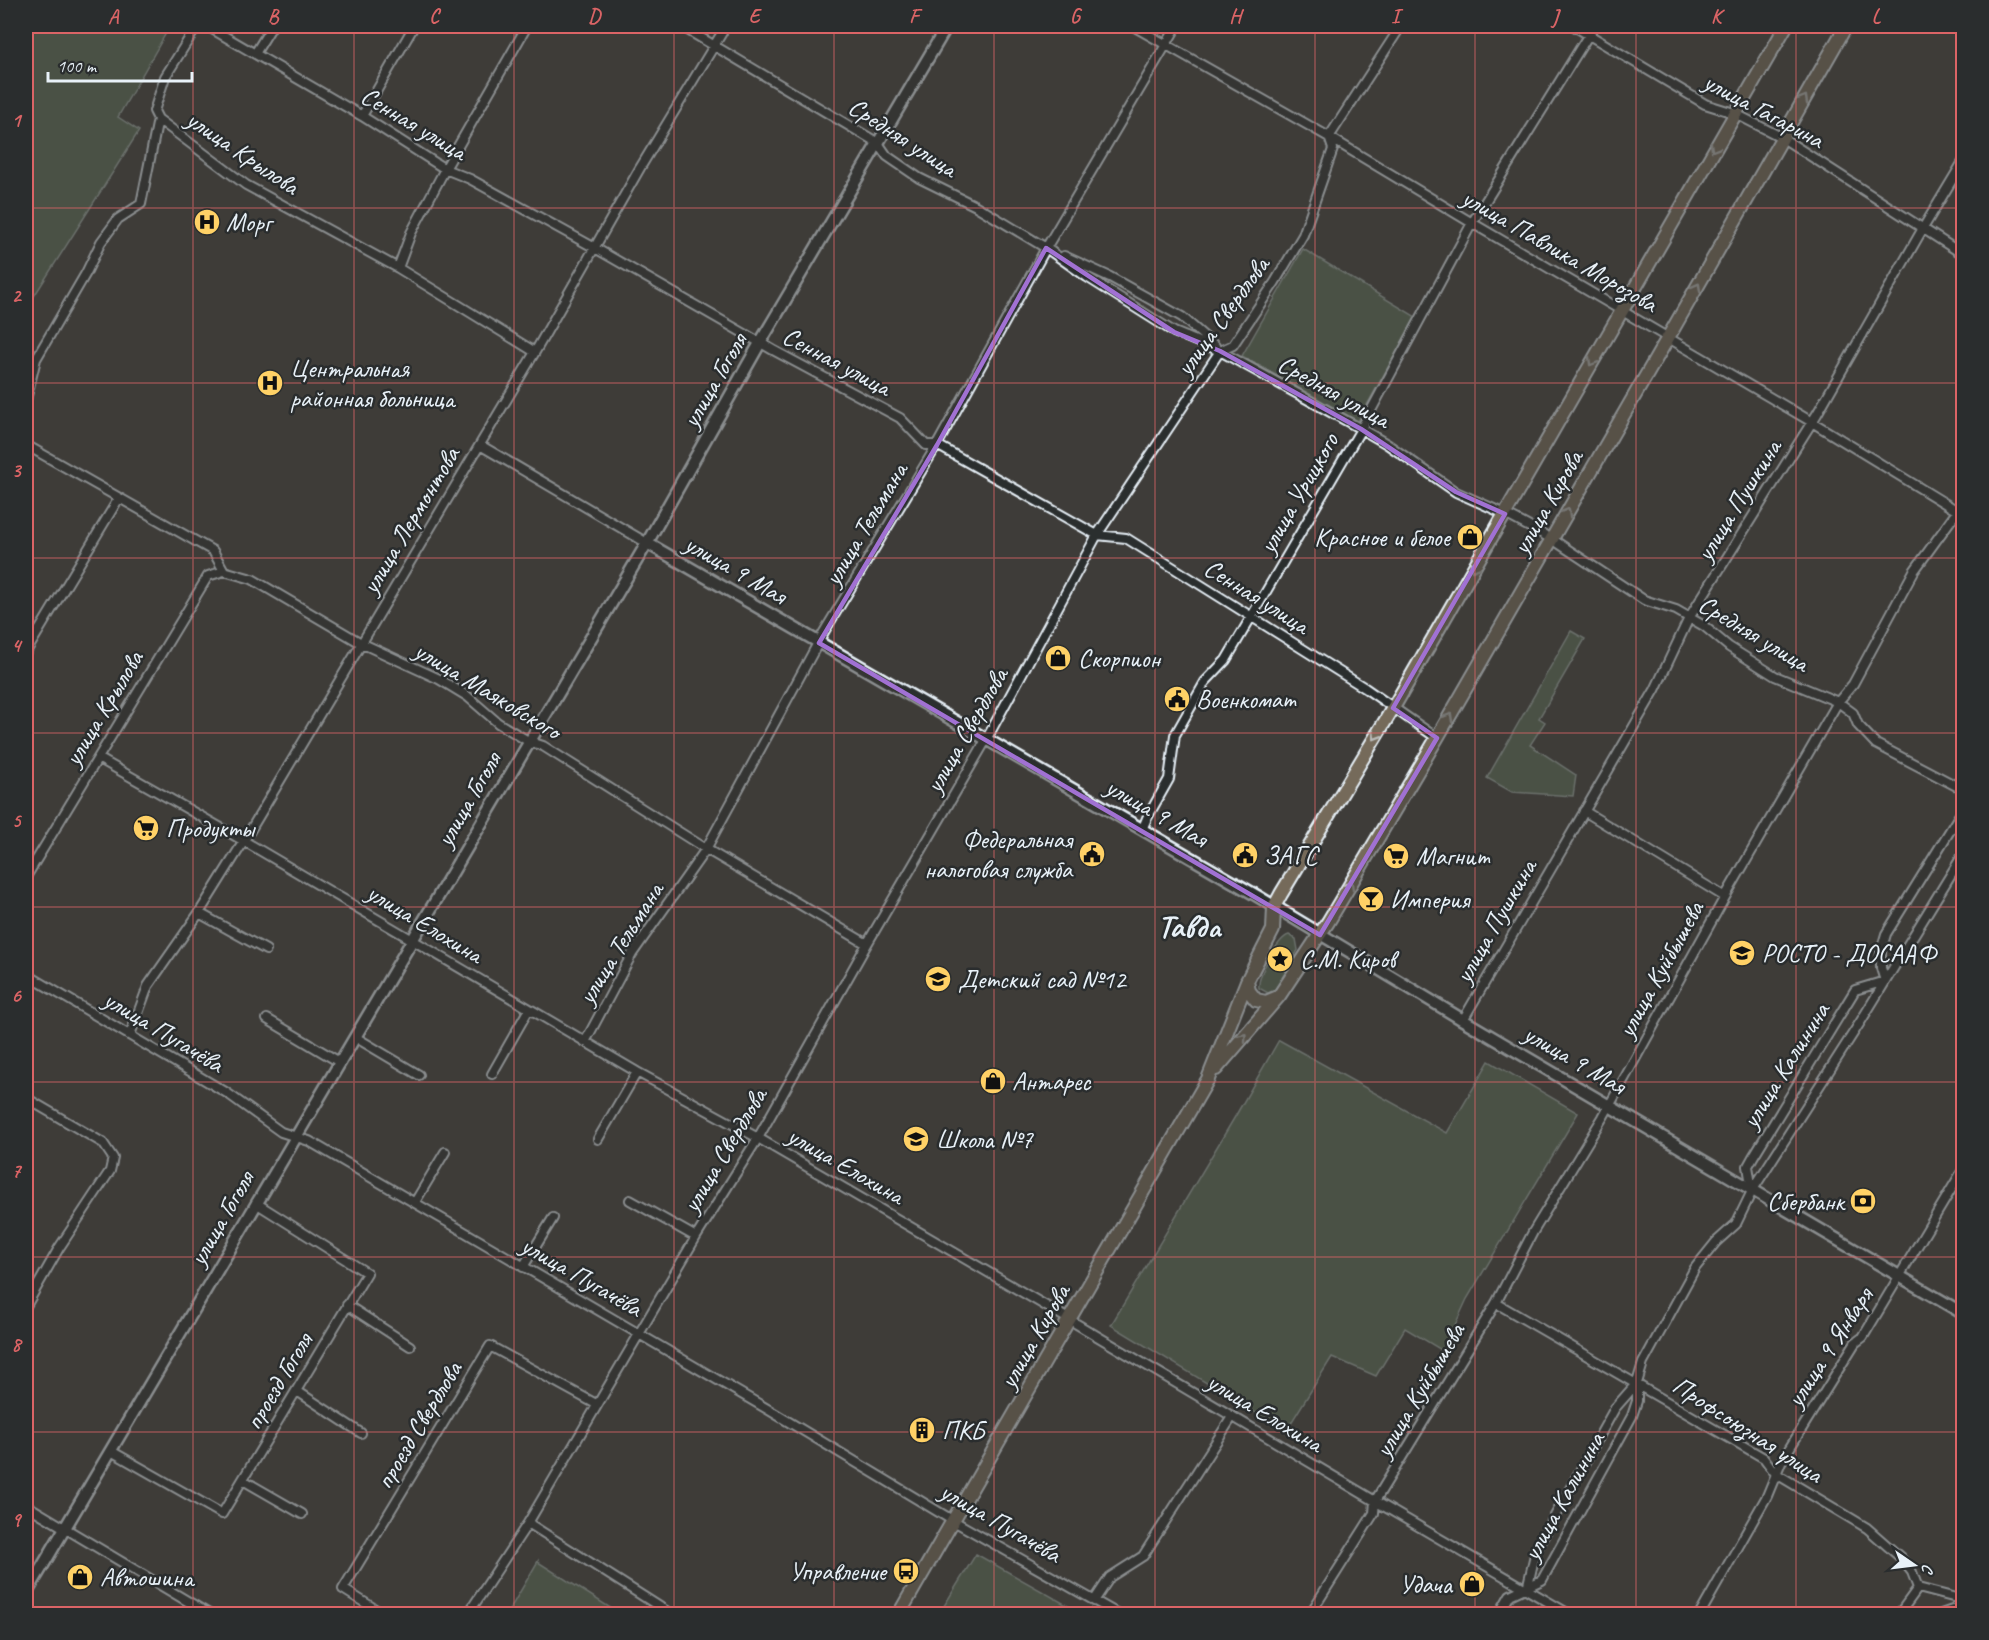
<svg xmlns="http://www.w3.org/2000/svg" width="1989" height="1640" font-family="Caveat,sans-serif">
  <rect width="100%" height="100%" fill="#3e3c39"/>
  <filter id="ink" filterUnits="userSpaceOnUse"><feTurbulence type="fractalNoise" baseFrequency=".0167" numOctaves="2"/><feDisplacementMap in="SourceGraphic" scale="12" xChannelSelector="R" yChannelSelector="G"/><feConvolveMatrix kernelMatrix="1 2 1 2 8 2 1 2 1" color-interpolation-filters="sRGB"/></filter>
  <g filter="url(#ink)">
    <!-- green -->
    <path fill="#5a6c57" stroke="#a1aea8" stroke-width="1.5" d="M26,26H170L118,117L139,131L26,309Z
      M1303,249L1416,317L1358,421L1242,356Z
      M1571,631L1585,639L1539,718L1545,722L1530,745L1576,775L1573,796L1512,792L1487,778Z
      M1289,935L1296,939L1298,950L1275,990L1268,993L1259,988C1257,976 1278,938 1289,935Z
      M1279,1040L1447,1133L1489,1061L1578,1113L1467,1299L1443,1351L1405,1328L1376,1376L1332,1357L1286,1431L1111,1325L1236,1115Z
      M976,1554L1072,1608L1068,1614H939Z
      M538,1561V1562L620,1614H507Z"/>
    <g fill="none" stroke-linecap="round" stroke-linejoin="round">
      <defs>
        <path id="street" d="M197,26L165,77L154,111L158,119L246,185L398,268L535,352
          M207,26L362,116L445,169L470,179L595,248L773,350L900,418L926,445H937L1097,535L1126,538L1365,688L1437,738
          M681,26L878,143L887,156L919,178L976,206L1046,248L1087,277L1174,332L1220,351L1361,429L1387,444L1456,492L1505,514L1552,539L1644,600L1676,610L1704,626L1729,647L1775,676L1838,702L1853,713L1858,725L1876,744L1964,790
          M1133,26L1329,137L1472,223L1812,422L1964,515
          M1574,26L1705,104L1734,113L1781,137L1964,255
          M256,52L272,26
          M362,116L414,26
          M1064,256L1110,277L1182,317L1215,346
          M398,268L411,233L445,169L527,26
          M26,400L36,359L86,273L101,242L118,219L141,204L158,119
          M26,445L213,551L224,571L252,579L361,643L439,679L467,696L498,723L528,741L543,746L706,849L867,944
          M480,445L647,543
          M26,652L119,498
          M98,758L244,841L637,1072L758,1138L1070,1320L1375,1501L1569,1614
          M1584,811L1725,897
          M1142,830L1147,818L1169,779L1175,735L1205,682L1226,660L1361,429L1472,223L1594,26
          M26,877L208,576L224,571
          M199,913L266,950
          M26,974L227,1093L281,1132L309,1141L769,1410L952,1520L1118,1614
          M267,1019L341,1063
          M1463,1020L1655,690L1689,618L1817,414L1922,230L1964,160
          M130,1035L148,986L199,913L244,841L535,352L640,168L726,26
          M355,1037L419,1075
          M585,1042L632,954L706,849L824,632L937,445L1046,248L1177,26
          M492,1074L529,1009
          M26,1098L103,1143L113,1158L110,1171L59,1248L26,1306
          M598,1139L637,1072
          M1752,1191L1861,1021L1964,853
          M630,1200L696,1237
          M415,1202L445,1152
          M523,1267L553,1218
          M1496,1303L1764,1458L1775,1473L1867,1528L1900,1557L1912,1572L1918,1588L1964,1600
          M347,1305L410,1346
          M297,1391L361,1433
          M111,1451L222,1514L367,1273L256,1203
          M243,1480L302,1514
          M26,1505L209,1614
          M528,1523L671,1614
          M1527,1589L1536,1550L1615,1408L1637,1383L1643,1363L1695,1268L1716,1242L1736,1224L1752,1191L1748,1166L1753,1157L1855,990L1885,981L1881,968V951L1886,934L1959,816L1964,813
          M1094,1601L1110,1577L1143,1556L1232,1417
          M383,1614L343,1589L490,1346L596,1404
          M468,1614L528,1523L696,1237L758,1138L867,944L986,740L1097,535L1220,351L1233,345L1275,282L1303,235L1333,149L1329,137L1401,26
          M1310,1614L1374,1513L1375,1501L1496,1303L1533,1232L1603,1117L1725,897L1838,702L1853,684L1914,571L1964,502
          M1499,1614L1510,1595L1542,1580L1632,1416L1637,1401V1383
          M1700,1614L1767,1496L1781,1462L1855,1343L1863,1337L1964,1168
          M1899,1614L1918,1588
          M1941,1614L1964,1606"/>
        <path id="secondary" d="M647,543L1259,897L1463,1020L1964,1314
          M26,1594L647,543L760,343L947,26"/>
        <path id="primary" d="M1247,981L1249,991L1256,1000L1266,1002L1278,997
          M1216,1069L1279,996L1328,922L1437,738L1673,329L1846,26
          M899,1614L1208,1079L1247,981L1273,930L1274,907L1281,894L1393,708L1786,26"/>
      </defs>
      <!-- street casing -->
      <use href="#street" stroke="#e8f1f8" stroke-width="12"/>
      <!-- secondary casing -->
      <use href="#secondary" stroke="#e8f1f8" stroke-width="15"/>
      <!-- primary casing -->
      <use href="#primary" stroke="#e8f1f8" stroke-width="16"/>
      <!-- street -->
      <use href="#street" stroke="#2a2d2e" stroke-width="8"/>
      <!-- secondary -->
      <use href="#secondary" stroke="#2a2d2e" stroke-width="10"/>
      <!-- primary -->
      <use href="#primary" stroke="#746a5a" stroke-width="12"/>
    </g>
    <!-- one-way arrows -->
    <defs><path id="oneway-chevron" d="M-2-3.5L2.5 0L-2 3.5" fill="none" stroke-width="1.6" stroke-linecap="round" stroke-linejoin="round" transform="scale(1.5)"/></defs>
    <g stroke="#babbb9">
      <use href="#oneway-chevron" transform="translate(1804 99) rotate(-60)"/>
      <use href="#oneway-chevron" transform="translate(1714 148) rotate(120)"/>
      <use href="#oneway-chevron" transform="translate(1697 287) rotate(-61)"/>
      <use href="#oneway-chevron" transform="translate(1592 362) rotate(120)"/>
      <use href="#oneway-chevron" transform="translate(1567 512) rotate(-60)"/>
      <use href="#oneway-chevron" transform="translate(1474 568) rotate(120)"/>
      <use href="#oneway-chevron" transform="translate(1449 717) rotate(-60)"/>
      <use href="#oneway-chevron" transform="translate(1376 736) rotate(121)"/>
      <use href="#oneway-chevron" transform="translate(1350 885) rotate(-59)"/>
      <use href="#oneway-chevron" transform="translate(1243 1037) rotate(-49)"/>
    </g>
  </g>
  <!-- marked area -->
  <path d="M0 0H1989V1640H0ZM1046,248L1174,332L1220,351L1361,429L1456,492L1505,514L1393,708L1437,738L1320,935L819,643L937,445Z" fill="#3e3c39" fill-opacity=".55" fill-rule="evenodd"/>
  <path fill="none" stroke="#a171d3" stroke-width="4.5" stroke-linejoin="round" d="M1046,248L1174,332L1220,351L1361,429L1456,492L1505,514L1393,708L1437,738L1320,935L819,643L937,445Z"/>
  <!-- grid -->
  <path fill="none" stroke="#db6466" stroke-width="1.5" stroke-opacity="0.55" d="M193,26V1614M354,26V1614M514,26V1614M674,26V1614M834,26V1614M994,26V1614M1155,26V1614M1315,26V1614M1475,26V1614M1636,26V1614M1796,26V1614M26,208H1964M26,383H1964M26,558H1964M26,733H1964M26,907H1964M26,1082H1964M26,1257H1964M26,1432H1964"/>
  <!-- icons -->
  <defs>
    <symbol id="hospital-disc" viewBox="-11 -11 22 22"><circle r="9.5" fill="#ffd166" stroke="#2a2d2e"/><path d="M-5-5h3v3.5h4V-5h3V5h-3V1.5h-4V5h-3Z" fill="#111"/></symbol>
    <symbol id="shop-disc" viewBox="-11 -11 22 22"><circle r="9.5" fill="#ffd166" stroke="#2a2d2e"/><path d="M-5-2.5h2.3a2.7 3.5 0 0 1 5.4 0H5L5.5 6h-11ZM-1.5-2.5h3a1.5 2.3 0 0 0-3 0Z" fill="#111"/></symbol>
    <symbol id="civic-disc" viewBox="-11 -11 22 22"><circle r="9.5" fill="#ffd166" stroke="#2a2d2e"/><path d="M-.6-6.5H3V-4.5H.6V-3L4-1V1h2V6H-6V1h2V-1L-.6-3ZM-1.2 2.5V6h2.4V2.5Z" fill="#111"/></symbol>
    <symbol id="supermarket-disc" viewBox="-11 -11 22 22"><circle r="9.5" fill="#ffd166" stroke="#2a2d2e"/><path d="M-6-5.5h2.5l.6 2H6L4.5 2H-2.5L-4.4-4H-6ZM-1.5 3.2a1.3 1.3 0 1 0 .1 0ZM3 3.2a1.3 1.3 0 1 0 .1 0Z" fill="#111"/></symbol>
    <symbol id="bar-disc" viewBox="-11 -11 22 22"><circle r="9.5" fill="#ffd166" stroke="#2a2d2e"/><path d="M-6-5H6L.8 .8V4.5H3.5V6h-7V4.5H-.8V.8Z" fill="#111"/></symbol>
    <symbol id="school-disc" viewBox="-11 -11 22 22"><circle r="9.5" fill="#ffd166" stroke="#2a2d2e"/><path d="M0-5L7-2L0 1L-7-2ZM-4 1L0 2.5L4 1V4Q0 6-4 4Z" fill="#111"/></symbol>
    <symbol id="sight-disc" viewBox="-11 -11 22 22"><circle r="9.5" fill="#ffd166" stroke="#2a2d2e"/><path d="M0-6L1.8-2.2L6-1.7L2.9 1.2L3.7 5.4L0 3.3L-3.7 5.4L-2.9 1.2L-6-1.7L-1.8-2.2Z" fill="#111"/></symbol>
    <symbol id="bank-disc" viewBox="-11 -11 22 22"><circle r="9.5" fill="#ffd166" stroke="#2a2d2e"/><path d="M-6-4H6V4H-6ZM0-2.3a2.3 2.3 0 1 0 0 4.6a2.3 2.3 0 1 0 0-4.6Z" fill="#111"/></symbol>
    <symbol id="building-disc" viewBox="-11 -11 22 22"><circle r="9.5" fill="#ffd166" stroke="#2a2d2e"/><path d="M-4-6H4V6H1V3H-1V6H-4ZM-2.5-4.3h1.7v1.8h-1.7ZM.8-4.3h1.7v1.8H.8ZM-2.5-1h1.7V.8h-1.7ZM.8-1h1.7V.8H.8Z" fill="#111"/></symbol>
    <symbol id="bus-disc" viewBox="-11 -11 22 22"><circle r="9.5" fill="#ffd166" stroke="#2a2d2e"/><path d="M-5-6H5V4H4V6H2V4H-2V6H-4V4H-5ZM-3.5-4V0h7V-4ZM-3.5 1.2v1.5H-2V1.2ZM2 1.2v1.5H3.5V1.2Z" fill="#111"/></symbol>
  </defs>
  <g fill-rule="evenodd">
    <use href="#hospital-disc" x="192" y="207" width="30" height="30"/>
    <use href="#hospital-disc" x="255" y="368" width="30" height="30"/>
    <use href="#shop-disc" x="1455" y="522" width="30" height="30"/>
    <use href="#shop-disc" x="1043" y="643" width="30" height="30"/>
    <use href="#civic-disc" x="1162" y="684" width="30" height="30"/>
    <use href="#supermarket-disc" x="131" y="813" width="30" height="30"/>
    <use href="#civic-disc" x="1077" y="839" width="30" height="30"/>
    <use href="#civic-disc" x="1230" y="840" width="30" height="30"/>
    <use href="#supermarket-disc" x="1381" y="841" width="30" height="30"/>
    <use href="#bar-disc" x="1356" y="884" width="30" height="30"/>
    <use href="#school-disc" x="1727" y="938" width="30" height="30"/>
    <use href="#sight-disc" x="1265" y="944" width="30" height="30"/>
    <use href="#school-disc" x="923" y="964" width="30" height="30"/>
    <use href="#shop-disc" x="978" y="1066" width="30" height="30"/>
    <use href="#school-disc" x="901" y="1124" width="30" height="30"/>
    <use href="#bank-disc" x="1848" y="1186" width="30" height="30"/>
    <use href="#building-disc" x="907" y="1415" width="30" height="30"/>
    <use href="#bus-disc" x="891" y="1556" width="30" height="30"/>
    <use href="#shop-disc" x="65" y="1562" width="30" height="30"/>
    <use href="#shop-disc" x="1457" y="1569" width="30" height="30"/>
  </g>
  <g text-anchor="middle" stroke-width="5" stroke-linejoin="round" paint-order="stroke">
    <!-- street labels -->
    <g font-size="26" fill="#e8f1f8" stroke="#2a2d2e">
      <text transform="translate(1764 110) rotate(28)" y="9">улица Гагарина</text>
      <text transform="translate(414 123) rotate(31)" y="9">Сенная улица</text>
      <text transform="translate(903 137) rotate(33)" y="9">Средняя улица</text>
      <text transform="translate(243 152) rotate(34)" y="9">улица Крылова</text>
      <text transform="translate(1560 250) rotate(30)" y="9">улица Павлика Морозова</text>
      <text transform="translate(1222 316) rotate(-54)" y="9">улица Свердлова</text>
      <text transform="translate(837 361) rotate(28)" y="9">Сенная улица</text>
      <text transform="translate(714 380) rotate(-60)" y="9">улица Гоголя</text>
      <text transform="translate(1334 391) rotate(29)" y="9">Средняя улица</text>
      <text transform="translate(1298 493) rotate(-60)" y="9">улица Урицкого</text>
      <text transform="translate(1738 500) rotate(-58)" y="9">улица Пушкина</text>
      <text transform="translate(1547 502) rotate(-60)" y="9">улица Кирова</text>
      <text transform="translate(410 520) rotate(-59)" y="9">улица Лермонтова</text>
      <text transform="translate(865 524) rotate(-59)" y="9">улица Тельмана</text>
      <text transform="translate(736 569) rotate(30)" y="9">улица 9 Мая</text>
      <text transform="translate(1257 596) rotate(32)" y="9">Сенная улица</text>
      <text transform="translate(1754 633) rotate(31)" y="9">Средняя улица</text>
      <text transform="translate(488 690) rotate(31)" y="9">улица Маяковского</text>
      <text transform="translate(103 708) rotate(-59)" y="9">улица Крылова</text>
      <text transform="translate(966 730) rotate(-60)" y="9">улица Свердлова</text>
      <text transform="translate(468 799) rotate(-60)" y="9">улица Гоголя</text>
      <text transform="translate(1157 812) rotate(30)" y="9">улица 9 Мая</text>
      <text transform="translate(1495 921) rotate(-60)" y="9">улица Пушкина</text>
      <text transform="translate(425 923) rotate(31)" y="9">улица Елохина</text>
      <text transform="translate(620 943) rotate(-58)" y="9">улица Тельмана</text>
      <text transform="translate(1660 969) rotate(-61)" y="9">улица Куйбышева</text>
      <text transform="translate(164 1031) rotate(31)" y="9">улица Пугачёва</text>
      <text transform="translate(1575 1059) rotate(30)" y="9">улица 9 Мая</text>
      <text transform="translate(1785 1065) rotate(-58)" y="9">улица Калинина</text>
      <text transform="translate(724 1150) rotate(-59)" y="9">улица Свердлова</text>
      <text transform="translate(846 1165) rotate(30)" y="9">улица Елохина</text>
      <text transform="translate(221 1218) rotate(-60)" y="9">улица Гоголя</text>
      <text transform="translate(582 1276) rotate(30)" y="9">улица Пугачёва</text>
      <text transform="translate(1034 1336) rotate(-60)" y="9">улица Кирова</text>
      <text transform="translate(1829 1347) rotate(-57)" y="9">улица 9 Января</text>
      <text transform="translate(278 1381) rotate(-59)" y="9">проезд Гоголя</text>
      <text transform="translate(1419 1390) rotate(-59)" y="9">улица Куйбышева</text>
      <text transform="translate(1265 1412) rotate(31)" y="9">улица Елохина</text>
      <text transform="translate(418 1425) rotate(-59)" y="9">проезд Свердлова</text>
      <text transform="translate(1748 1429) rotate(33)" y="9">Профсоюзная улица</text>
      <text transform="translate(1563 1496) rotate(-61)" y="9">улица Калинина</text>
      <text transform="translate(1001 1522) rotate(30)" y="9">улица Пугачёва</text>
    </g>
    <!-- poi labels -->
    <g font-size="26" fill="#e8f1f8" stroke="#2a2d2e" text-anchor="start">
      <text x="226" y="231">Морг</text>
      <text x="290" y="377">Центральная<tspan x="290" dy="30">районная больница</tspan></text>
      <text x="1450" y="546" text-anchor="end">Красное и белое</text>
      <text x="1078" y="667">Скорпион</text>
      <text x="1196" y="708">Военкомат</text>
      <text x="166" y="837">Продукты</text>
      <text x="1072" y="848" text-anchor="end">Федеральная<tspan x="1072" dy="30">налоговая служба</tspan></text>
      <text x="1264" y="864">ЗАГС</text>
      <text x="1416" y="865">Магнит</text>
      <text x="1390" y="908">Империя</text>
      <text x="1762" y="962">РОСТО - ДОСААФ</text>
      <text x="1300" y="968">С.М. Киров</text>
      <text x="958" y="988">Детский сад №12</text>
      <text x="1012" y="1090">Антарес</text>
      <text x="936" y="1148">Школа №7</text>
      <text x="1844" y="1210" text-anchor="end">Сбербанк</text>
      <text x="942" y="1439">ПКБ</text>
      <text x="886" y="1580" text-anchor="end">Управление</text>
      <text x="100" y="1586">Автошина</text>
      <text x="1452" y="1593" text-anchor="end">Удача</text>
    </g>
    <!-- district labels -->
    <g font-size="32" font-weight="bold" fill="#e8f1f8" stroke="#2a2d2e">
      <text x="1189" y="937">Тавда</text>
    </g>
  </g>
  <!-- margin -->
  <rect width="1989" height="1640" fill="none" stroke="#2a2d2e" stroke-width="66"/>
  <!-- north arrow -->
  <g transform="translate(1914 1565) rotate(104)" stroke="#2a2d2e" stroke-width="4.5" paint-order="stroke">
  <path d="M0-4.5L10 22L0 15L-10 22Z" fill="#e8f1f8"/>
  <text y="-9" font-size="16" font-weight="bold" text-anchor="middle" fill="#e8f1f8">С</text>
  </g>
  <!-- scale -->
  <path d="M48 72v9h144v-9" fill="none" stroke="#e8f1f8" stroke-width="3"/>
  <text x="57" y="72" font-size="18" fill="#e8f1f8" stroke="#2a2d2e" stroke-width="4.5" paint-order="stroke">100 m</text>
  <rect x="33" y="33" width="1923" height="1574" fill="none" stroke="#db6466" stroke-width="2"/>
  <g font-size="20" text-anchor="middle" font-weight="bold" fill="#db6466">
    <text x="113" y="23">A</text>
    <text x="273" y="23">B</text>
    <text x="434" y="23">C</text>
    <text x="594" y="23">D</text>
    <text x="754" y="23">E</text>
    <text x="914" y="23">F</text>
    <text x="1075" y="23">G</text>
    <text x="1235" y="23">H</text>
    <text x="1395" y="23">I</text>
    <text x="1555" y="23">J</text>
    <text x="1716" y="23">K</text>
    <text x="1876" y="23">L</text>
    <text x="16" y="127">1</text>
    <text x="16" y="302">2</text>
    <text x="16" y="477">3</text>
    <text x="16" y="652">4</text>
    <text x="16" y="827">5</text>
    <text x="16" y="1002">6</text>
    <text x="16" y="1177">7</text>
    <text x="16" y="1351">8</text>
    <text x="16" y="1526">9</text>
  </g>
</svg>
